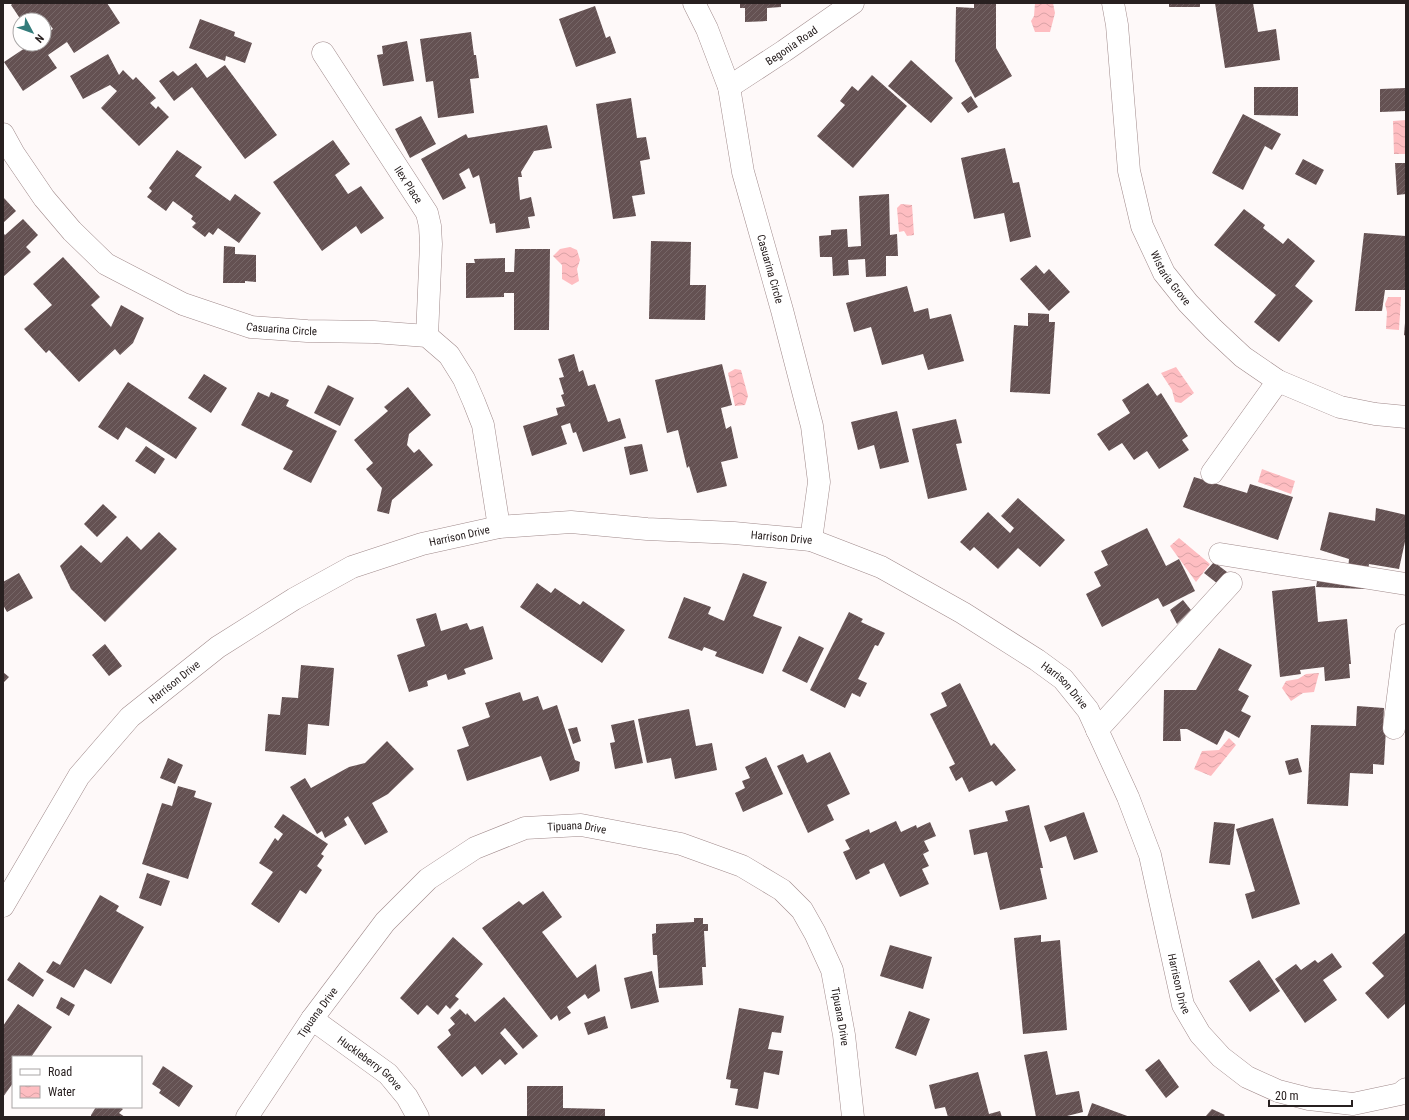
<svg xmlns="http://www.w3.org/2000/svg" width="1409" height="1120" font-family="'Roboto Condensed',sans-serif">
  <defs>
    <pattern id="water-waves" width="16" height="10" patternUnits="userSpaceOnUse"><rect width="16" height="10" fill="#febdc1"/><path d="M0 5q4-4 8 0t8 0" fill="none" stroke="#daa2a6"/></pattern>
    <pattern id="building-hatch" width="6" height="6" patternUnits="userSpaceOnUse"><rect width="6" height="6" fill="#645152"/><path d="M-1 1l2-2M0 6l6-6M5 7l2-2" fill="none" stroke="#766667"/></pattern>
  </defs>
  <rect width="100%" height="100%" fill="#fef9f9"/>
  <!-- water -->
  <path fill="url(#water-waves)" d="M1035,3H1053L1055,13L1050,32H1035L1031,21L1034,16Z
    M1406,120V154H1394L1393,121Z
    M901,204L912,205L914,235L907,236L904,231L899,232L897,208Z
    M570,247L577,250L580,260L577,269L579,281L572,285L562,279V265L553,256L560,249Z
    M1388,297H1401L1399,330L1386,329L1387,312L1385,304Z
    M1176,367L1194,393L1181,403L1175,402L1172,390L1161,373Z
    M735,369L741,370L748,396L745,405L735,406L728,373Z
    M1262,469L1295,481L1291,494L1258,482Z
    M1179,538L1210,564L1196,582L1170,546Z
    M1319,673L1314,692L1303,693L1291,701L1282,688L1286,681L1298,679L1306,674Z
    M1229,738L1236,745L1211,776L1194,769L1202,751L1219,750Z"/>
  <!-- building -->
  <path fill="url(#building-hatch)" d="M13,3H107L120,23L74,53L67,42L48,55L57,68L23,91L4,62L31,44H44V35L53,29L50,25L44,29V20H21L11,5Z
    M740,3H781V7L767,8V21L745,22V8H740Z
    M974,3H996V48L1012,76L975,98L955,61L956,7L974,8Z
    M1169,3H1200V7H1169Z
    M1215,3H1253L1258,32L1276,29L1280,60L1225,68Z
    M595,6L606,38L610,36L616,53L576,67L559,19Z
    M200,19L235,32L234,36L252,43L245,63L226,56L225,61L189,48Z
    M471,32L474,55H476L479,78L470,79L474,113L438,118L433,81L426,82L420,39Z
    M407,41L414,81L383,86L377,55L383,54L382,46Z
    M108,54L119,75L123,70L133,80L136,77L156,98L150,103L156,109L158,106L169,117L139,146L101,108L117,91L110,85L83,99L70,76Z
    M911,60L953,98L931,123L888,86Z
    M196,63L207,78L225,65L277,135L245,159L192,87L174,101L159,81L173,71L178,76Z
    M872,75L907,106L853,168L817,136L845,105L840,101L852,86L858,91Z
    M1254,87H1298V116L1254,115Z
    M1406,88V111L1380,112V89Z
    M971,96L978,107L968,113L961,103Z
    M631,98L637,138L646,137L650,159L640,161L645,194L632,196L636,216L613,219L596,104Z
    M1243,114L1281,134L1272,150L1265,146L1243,190L1212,173Z
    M421,116L436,144L410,158L395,129Z
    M547,125L552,148L534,151L521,172L522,177H518L520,200L531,197L535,216L528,217L530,228L496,233L495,223L490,224L479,175L473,178L469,168L459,174L466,188L443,200L421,159L466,134L468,138Z
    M333,140L350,164L335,175L348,194L361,186L384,218L361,234L356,226L322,251L273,182Z
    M1005,148L1013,183L1019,182L1031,237L1010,242L1004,213L974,219L961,158Z
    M177,150L202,167L195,176L230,201L235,194L261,213L239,243L218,228L213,235L209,232L205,237L192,227L196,223L191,219L193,216L173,201L166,211L147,197L152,191L149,188Z
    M1303,159L1324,170L1316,185L1295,174Z
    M1395,163H1406V194L1397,195Z
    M889,194L890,235L897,234L898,256H886V276L866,277L865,259L848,260L849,275L833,276L832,257H820L819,236L831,235V230L847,229L848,247L861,246L859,196Z
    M3,197L16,211L3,223Z
    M1244,209L1265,225L1263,228L1283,244L1288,238L1315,261L1295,286L1313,301L1279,342L1254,322L1276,295L1214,245Z
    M23,219L38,235L26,247L31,252L3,277V233L5,235Z
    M1364,233L1406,236V290H1385L1382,311H1355Z
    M651,241L691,242L690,285H706L705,320L649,319Z
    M224,246L235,247V254L256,255V282L245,281V283H223Z
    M515,249H550L549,330H514V293H504V297L466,298V263H475L474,259L505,258V272H514Z
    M63,257L100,297L91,305L111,327L121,305L144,318L133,343L120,355L115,349L79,382L49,350L46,353L24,329L52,305L33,284Z
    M1036,265L1044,274L1049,269L1070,292L1049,311L1020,279Z
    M907,286L914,312L928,308L930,319L951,314L964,361L928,370L923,354L882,365L871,327L854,332L846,303Z
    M1028,313L1049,314V322H1055L1050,394L1010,392L1014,325L1028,326Z
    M1405,323H1406V336L1404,335Z
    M574,354L579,372L583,370L588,386L595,384L608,422L620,418L626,438L583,452L576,432L573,433L570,423L561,426L567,444L532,456L523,426L558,415L556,408L565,406L561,395L564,394L559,378L564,377L558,359Z
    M722,364L732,405L721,408L726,429L731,426L738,458L721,462L727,486L697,493L689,466L687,468L678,430L667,433L655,380Z
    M204,374L227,388L211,413L188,398Z
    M128,382L197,428L176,459L126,427L118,440L98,427Z
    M1148,383L1157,396L1161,393L1188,436L1182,440L1189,450L1159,469L1147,451L1134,460L1122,443L1109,451L1097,434L1130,413L1122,400Z
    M328,385L354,398L340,426L314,413Z
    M408,387L431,415L409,434L407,445L414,453L419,449L433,465L392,500L389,514L377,511L382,488L366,469L373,463L354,440L388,411L384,407Z
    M258,392L269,397L271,392L289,400L286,406L337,431L311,483L283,469L293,451L241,425Z
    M897,411L909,462L880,469L874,445L858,450L851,422Z
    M956,419L962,443L956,444L967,490L928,499L912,429Z
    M642,444L648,471L630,475L624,447Z
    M146,446L165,459L155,474L135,461Z
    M1194,477L1247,493L1250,484L1293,497L1278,540L1183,507Z
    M1018,498L1065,540L1040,567L1018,548L998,569L974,547L970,551L960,542L988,512L1010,533L1014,528L1001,516Z
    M103,504L117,517L97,537L84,524Z
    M1376,508L1406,515V537L1399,569L1369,564L1365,589L1316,587L1320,565L1348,570L1349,559L1320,550L1329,512L1375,521Z
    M1147,528L1166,566L1179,559L1195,591L1163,607L1158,598L1102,627L1086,594L1101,586L1094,572L1108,565L1101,551Z
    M159,532L177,549L105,622L71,589L60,566L81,545L101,563L127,536L141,550Z
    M1214,562L1227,572L1218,584L1204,573Z
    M19,573L33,598L7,612L3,605V582Z
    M743,573L767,582L753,616L782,627L763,674L715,656L717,652L704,647L702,651L668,638L684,597L711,607L708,614L724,621Z
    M537,583L551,593L555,588L580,605L583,601L625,630L602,663L520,607Z
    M1315,586L1318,622L1347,619L1351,664H1349L1350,678L1325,681L1324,667L1300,670L1301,674L1280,677L1272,591Z
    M1183,600L1191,610L1177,624L1170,610Z
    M849,612L863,619L861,622L885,633L878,646L875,645L858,679L867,683L860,697L852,693L845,708L810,690Z
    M436,613L441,631L467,623L470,630L483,626L493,659L464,669L466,674L448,680L446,674L427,681L428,686L409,692L397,655L425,646L416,619Z
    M799,636L824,648L807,683L782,671Z
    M105,644L122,666L109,676L92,655Z
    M1219,648L1252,665L1238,690L1249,696L1241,711L1251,716L1239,738L1225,730L1217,745L1187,729H1180L1181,741H1163L1164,690H1196Z
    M301,665L334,668L329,726L308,724L306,755L265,751L268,714L280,715L282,697L298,698Z
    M3,672L9,677L3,683Z
    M960,683L991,746L994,743L1016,770L996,786L992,781L969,792L962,777L956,781L949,767L955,764L930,714L947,706L941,693Z
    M520,692L523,701L538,696L543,710L557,705L575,760L580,762L579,771L550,781L541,756L467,781L457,750L469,746L462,727L490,717L485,703Z
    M1357,706L1384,708L1383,729H1386L1384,765L1373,764V774L1350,773L1348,806L1307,804L1311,725L1356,726Z
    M689,709L696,746L712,743L717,770L675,779L671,758L647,763L638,719Z
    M634,720L643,763L615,769L610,743L615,742L611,725Z
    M577,727L581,741L573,744L568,729Z
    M387,741L414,769L388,794L372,803L388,832L365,845L348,816L344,819L347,825L325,838L322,831L317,834L290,787L305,778L311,788L349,767L365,763Z
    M830,752L850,794L827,805L834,820L808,833L777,766L803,754L807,763Z
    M766,757L783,794L743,812L735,793L745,788L742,781L750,778L745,767Z
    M168,758L183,765L175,784L160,778Z
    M1298,758L1302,772L1289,775L1285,761Z
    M178,786L196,791L194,797L212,803L188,879L142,864L162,803L172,806Z
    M1029,805L1043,868H1040L1047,899L1000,910L987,852L974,855L969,830L1008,821L1005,811Z
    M1084,812L1098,852L1074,860L1066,836L1050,842L1044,826Z
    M283,814L328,844L321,854L324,856L317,866L322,870L306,894L300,890L279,923L251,904L273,872L259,863L275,838L278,841L283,834L274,827Z
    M1273,818L1300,904L1252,919L1245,894L1255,891L1236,829Z
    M896,821L901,832L916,825L917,828L930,822L936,836L924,841L929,851L923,854L929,866L922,869L929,884L900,897L884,863L869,870L870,873L856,880L843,852L850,849L845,840L869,829L870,833Z
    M1214,822L1235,824L1230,865L1209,863Z
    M147,873L170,881L161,906L139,898Z
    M543,891L562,917L542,932L577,978L596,964L600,991L588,999L585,994L567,1007L571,1013L559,1021L557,1015L551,1020L482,928L519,901L523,905Z
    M100,895L119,906L116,911L144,927L111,984L85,969L74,988L46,972L53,961L60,965Z
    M694,918H703V924H708V931H704L706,967H702L703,985L659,988L657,955H653L652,934L656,933V924L694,922Z
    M1405,933L1406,935V1003L1388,1019L1365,993L1384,976L1372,963Z
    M1041,935V942L1060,940L1067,1030L1023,1034L1014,938Z
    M453,937L483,964L455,996L459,999L450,1009L446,1005L438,1015L427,1005L418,1015L400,998Z
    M890,945L932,957L923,989L880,976Z
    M1332,953L1342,967L1323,980L1337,1000L1305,1023L1275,979L1296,964L1301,970L1315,960L1318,963Z
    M1259,960L1280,991L1250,1012L1229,981Z
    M19,962L44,980L33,997L7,980Z
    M652,971L659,1002L631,1009L624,978Z
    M61,997L75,1005L69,1016L56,1008Z
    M504,997L538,1036L523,1049L505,1028L500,1033L518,1054L505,1065L500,1059L482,1075L475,1066L462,1077L437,1047L451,1035L448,1030L455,1024L450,1018L460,1009L466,1015L467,1013L475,1022Z
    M18,1004L52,1027L31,1057H13V1083L3,1097V1026Z
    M739,1008L784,1016L781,1033L772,1032L768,1049L783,1051L779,1075L764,1072L758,1109L735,1105L738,1089L730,1088L731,1080L726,1079Z
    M909,1011L930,1019L916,1056L895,1048Z
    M605,1016L608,1028L588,1035L584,1023Z
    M1047,1051L1056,1095L1079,1091L1083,1112L1067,1116V1117H1036L1024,1055Z
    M1159,1059L1179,1087L1166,1098L1145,1070Z
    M163,1066L193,1086L179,1107L159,1093L161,1090L152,1084Z
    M978,1072L989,1114L1000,1111L1002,1117H948L945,1107L935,1109L929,1085Z
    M527,1086H563V1108L605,1109V1117H527Z
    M1092,1103L1130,1117H1087Z
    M96,1107H120L123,1109L119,1113L125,1117H91V1115Z
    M1212,1109L1225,1115L1223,1117H1205Z"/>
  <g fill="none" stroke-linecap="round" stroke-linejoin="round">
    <defs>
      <g id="minor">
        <path id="s1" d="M694,3L707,29L729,87L743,172L782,310L812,426L819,482L811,540"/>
        <path id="s2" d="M1113,3L1117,25L1129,171L1142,226L1164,273L1188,303L1213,329L1243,357L1278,381L1340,407L1375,414L1406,417"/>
        <path id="s3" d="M323,53L427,213L430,226L431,244L427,336"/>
        <path id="s4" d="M729,87L784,51L853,3"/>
        <path id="s5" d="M3,134L14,154L44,198L72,231L106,264L183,304L251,327L307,331L374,332L427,336L449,355L464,379L474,402L483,425L499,527"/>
        <path d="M1212,473L1278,381"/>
        <path d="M1220,554L1406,584"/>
        <path d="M1394,728L1406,635"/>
        <path d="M1097,730L1231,583"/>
        <path id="s6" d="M3,906L79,776L130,717L218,647L294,599L352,567L422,544L499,527L571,522L647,529L734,533L811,540L881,567L963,613L1037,660L1063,679L1088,710L1128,797L1150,855L1183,1005L1200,1034L1221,1057L1247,1077L1278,1091L1309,1099L1353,1104L1400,1094L1406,1089"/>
        <path id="s7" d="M312,1019L388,1074L407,1097L418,1117"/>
        <path id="s8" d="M247,1117L312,1019L385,922L428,879L475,848L525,828L581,825L681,844L742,866L782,890L802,910L815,933L832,970L844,1035L853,1117"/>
      </g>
    </defs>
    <!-- minor casing -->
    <use href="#minor" stroke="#a08a8b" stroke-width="23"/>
    <!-- minor -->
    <use href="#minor" stroke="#fff" stroke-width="22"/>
  </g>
  <g text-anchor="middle" stroke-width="4" stroke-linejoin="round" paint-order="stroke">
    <!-- street labels -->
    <g font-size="11" fill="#282020" stroke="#fff">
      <text dy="4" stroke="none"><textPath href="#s4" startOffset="75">Begonia Road</textPath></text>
      <text dy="4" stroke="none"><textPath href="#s3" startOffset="157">Ilex Place</textPath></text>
      <text dy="4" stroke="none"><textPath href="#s1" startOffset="278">Casuarina Circle</textPath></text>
      <text dy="4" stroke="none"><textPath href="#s2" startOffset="285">Wistaria Grove</textPath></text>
      <text dy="4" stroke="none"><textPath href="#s5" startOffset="356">Casuarina Circle</textPath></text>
      <text dy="4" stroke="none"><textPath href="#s6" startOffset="609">Harrison Drive</textPath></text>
      <text dy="4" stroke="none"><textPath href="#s6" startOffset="933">Harrison Drive</textPath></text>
      <text dy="4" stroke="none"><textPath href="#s6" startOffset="285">Harrison Drive</textPath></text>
      <text dy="4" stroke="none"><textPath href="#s6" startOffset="1257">Harrison Drive</textPath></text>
      <text dy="4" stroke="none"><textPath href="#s8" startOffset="462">Tipuana Drive</textPath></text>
      <text dy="4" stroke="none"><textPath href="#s6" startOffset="1581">Harrison Drive</textPath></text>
      <text dy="4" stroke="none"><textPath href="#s8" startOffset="126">Tipuana Drive</textPath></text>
      <text dy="4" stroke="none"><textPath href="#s8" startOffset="822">Tipuana Drive</textPath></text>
      <text dy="4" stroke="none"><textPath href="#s7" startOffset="73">Huckleberry Grove</textPath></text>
    </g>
  </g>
  <!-- border -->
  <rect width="1409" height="1120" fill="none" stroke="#282020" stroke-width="8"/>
  <!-- legend -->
  <rect x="12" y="1056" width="130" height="52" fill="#ffffff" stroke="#a9a6a6"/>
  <rect x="20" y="1069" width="20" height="6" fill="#ffffff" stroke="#a9a6a6"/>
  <text x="48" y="1076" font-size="12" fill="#282020">Road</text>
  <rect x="20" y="1086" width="20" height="12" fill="url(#water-waves)" stroke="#a9a6a6"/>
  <text x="48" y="1096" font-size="12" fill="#282020">Water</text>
  <!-- north arrow -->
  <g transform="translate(32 32) rotate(131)"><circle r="19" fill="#ffffff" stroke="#a9a6a6"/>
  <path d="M0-3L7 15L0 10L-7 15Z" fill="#337c7b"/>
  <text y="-6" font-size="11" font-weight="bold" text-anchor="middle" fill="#282020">N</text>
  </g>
  <!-- scale -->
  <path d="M1269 1100v6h83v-6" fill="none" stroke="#282020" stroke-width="2"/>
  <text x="1275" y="1100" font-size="12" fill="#282020" stroke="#ffffff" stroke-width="3" paint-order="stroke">20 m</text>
</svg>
